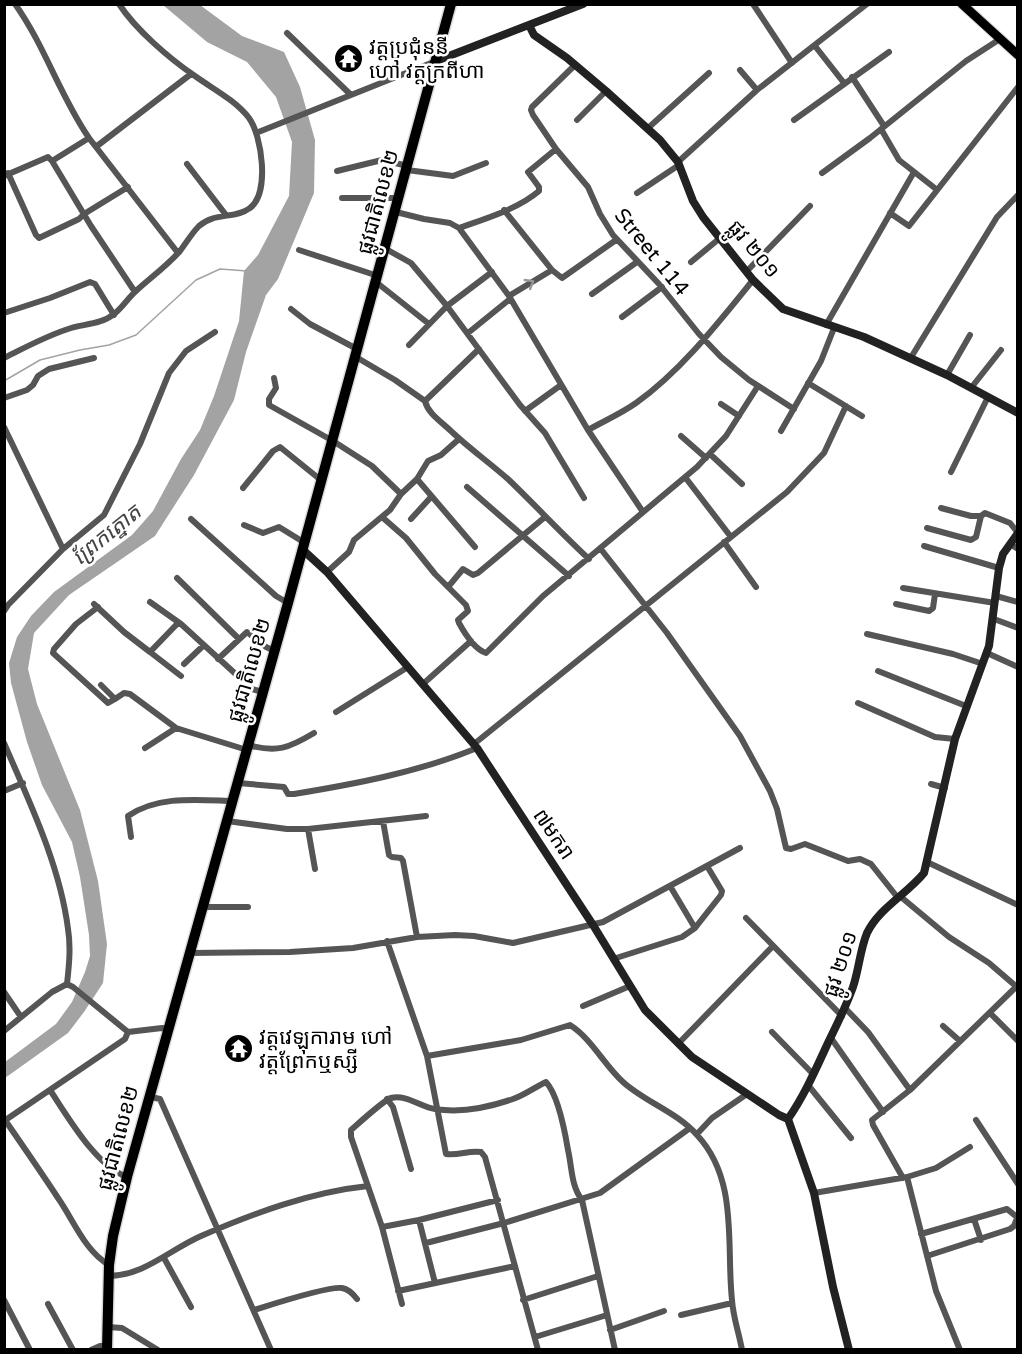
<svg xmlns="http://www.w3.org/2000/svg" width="1022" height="1354" font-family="'Varela Round','Noto Sans Khmer',sans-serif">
  <rect width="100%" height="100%" fill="#fff"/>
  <!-- water -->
  <path fill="#a3a3a3" d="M163,5H200L242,36L284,52L300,87L315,140L314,193L278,279L266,295L246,352L234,400L194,475L155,536L69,595L34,633L28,669L37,704L80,810L98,881L107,944L103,983L84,1012L68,1033L5,1078V1062L56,1024L72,1002L85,972L90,956L89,935L80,877L72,842L42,785L27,742L11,683L9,663L17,637L31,616L54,592L132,535L153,511L181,459L200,430L214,396L239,321L244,271L258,255L289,196L292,142L276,97L247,62L207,42Z"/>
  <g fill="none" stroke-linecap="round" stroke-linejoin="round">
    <!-- stream -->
    <path stroke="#a3a3a3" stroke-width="1.5" d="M4,381L40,360L80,350L109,345L136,335L196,280L220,269L247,271"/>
    <defs>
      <path id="primary" d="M962,4L1018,55"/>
      <path id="highway" d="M107,1350L109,1265L113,1236L127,1177L288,603L451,4"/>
    </defs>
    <!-- primary casing -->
    <use href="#primary" stroke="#dbdbdb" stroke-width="11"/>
    <!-- highway casing -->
    <use href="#highway" stroke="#dbdbdb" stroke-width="13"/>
    <!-- street -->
    <path stroke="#555" stroke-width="6" d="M753,4L792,63
      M287,33L351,95
      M815,46L844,83
      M575,65L532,107L531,110L533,115L556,149L588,187L600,214L613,235L659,284L699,334L721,357L749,380L794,409
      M740,70L757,90
      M852,77L884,126
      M577,120L606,91
      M794,120L889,52
      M647,129L709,73
      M881,129L899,160L936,189
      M256,133L436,61
      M89,138L178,253
      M97,146L191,74
      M52,161L91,226L135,292
      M678,162L757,90L867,4
      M187,164L226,215
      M407,170L453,176L486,163
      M337,171L382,160L408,166
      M8,173L36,235L39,238L79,219L84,214L128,187
      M822,173L870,138L966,61L1000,39
      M4,176L48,157L52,161L89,138C60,96 45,46 15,4
      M637,193L679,165
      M342,198H399
      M504,210L552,270L562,278L616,240
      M396,212L424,219L450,223L459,228L509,296L588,430L643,512
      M890,213L909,226L1018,87
      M459,228C485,219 518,209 539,191V187L528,172L556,149
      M386,249L411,263L447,306L520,405L545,433L584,498
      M299,250L378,276
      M691,262L720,238
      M747,271L810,206
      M376,282L429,324
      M592,294L637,262
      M509,296L552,270
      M291,309L310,324L357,349
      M4,313L50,298L90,282L95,284L114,315
      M622,317L662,287
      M826,325L914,172
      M468,333L510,299
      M409,345L447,306L492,272
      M356,357L395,380L425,401C428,414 442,422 452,432C470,449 490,463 509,480C536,506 561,533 589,559
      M4,358C26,347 48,335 71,328C85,324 102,324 114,314C122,308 128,298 136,291C150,278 167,266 180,251C186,243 192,233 199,226C214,212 236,219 250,208C270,193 262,136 249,118C235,100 213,89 195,76C170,59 136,30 119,4
      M910,359L997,217L1018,195
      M947,375L970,335
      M274,378L276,388L269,399V405L333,441L372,466L401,494
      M808,383L862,416
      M971,388L1001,350
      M4,398L27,390L33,385L38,376L49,369L94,358
      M425,401L479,349
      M721,404L739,416
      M525,411L561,385
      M4,427L63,549L8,605L4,611
      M588,430C604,421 622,413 636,403C681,371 719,322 753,280
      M781,431L821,361L834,328
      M681,436L706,458
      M710,454L742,484
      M951,472L988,397
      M685,477L731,537
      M417,479L475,547
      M467,487L569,576
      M243,488L273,451L280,447L322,481
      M941,508L971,516H981L985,513L1010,523L1018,533
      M382,517L406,538L435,574L466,605L468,611L458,620L459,623C465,634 474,649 486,653L543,596L697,467L726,436L758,386
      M191,519L276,596L288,603
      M411,519L431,497
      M244,525L263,533L279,527L305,543
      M927,528L971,540L976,537L981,516
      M724,542L756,587
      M1010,544L1018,549
      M924,546L999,568
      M600,548L667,633L740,736L770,791L777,809L786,848L791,849L805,844L848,861L860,859L871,864L898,898
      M63,549L104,515L140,444L169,373L186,351L215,332
      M327,572L349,552L354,540L390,510L401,494L417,479L428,461L441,455L459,439
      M177,578L239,639
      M448,587L463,569L473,575L478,573L545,517
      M903,588L995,603
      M996,596L1018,602
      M150,602L181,624
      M94,604L124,632L150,652L177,624H181L252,689L263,692
      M896,604L929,611L933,608L935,594
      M98,607L76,624L54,649L53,653L108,703L115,699
      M994,619L1018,628
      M867,634L953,654L983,664
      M150,652L181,676
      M987,653L1018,667
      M218,659L247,632L266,647L275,651
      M184,664L204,645
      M878,671L966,706
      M423,684L471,641
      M101,685L115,699L124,693L130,694L176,728L247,750
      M858,703L935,737L955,739
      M336,712L408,667
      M4,743C29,801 60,865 68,929C71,947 69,966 67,984L73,987L128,1032L162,1028L169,1029
      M474,744L787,492L824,453L846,406
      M248,745C277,753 289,748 314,733
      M145,748L176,728
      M238,783L284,787L288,794H294C355,784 419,772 477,748
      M931,784L945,788
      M4,791L23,783
      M227,821L287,829H308L426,816
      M383,821L389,855L392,857L401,858L403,861L417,937
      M308,829L315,869
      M131,837L128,816C158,795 199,800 233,801
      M927,862L1018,905
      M901,897L949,937L989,963L1018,988
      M204,907H248
      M746,918L842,1016
      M695,928L721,895L722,891L707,866
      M387,941L427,1056L446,1154C458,1156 469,1150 481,1152L485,1157L538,1350
      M190,953L290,952L353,948L417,937L455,935L474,936L513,943L603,922L740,848
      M613,959L682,937L695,928L670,886
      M4,992L21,1017
      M583,1006L630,986
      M845,1008L868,1032L910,1090
      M990,1013L1018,1041
      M943,1026L960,1041
      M4,1031L52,992L67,984
      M772,1032L813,1074
      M831,1038L883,1112
      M678,1044L773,946
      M427,1056L521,1040L570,1025C592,1039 604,1065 623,1082C645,1102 677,1112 697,1135C739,1180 726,1245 732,1300C733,1317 739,1333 742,1350
      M808,1085L851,1138
      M50,1090C68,1117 96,1166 127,1177
      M151,1097L160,1099L271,1350
      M387,1099L393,1107L411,1169
      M5,1120C23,1146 41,1172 58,1198C74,1221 85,1251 109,1265
      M976,1120L1018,1184
      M4,1121L125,1039L128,1032
      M697,1134L712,1118L747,1094
      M907,1177L936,1291L960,1350
      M903,1178L873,1125L872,1120L910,1090L1018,985
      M814,1193L907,1177L936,1168L970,1147
      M974,1219L981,1240
      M419,1220L435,1283
      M382,1227L419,1220L498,1200
      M921,1234L1007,1209L1018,1218
      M426,1243L504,1223L600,1193L690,1128
      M927,1256L1010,1229L1014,1226L1017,1218
      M164,1258L191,1307
      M108,1276C144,1276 169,1250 201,1236C254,1213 311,1192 368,1186
      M398,1291L515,1266
      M4,1300L30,1350
      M523,1300L598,1276
      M48,1304L73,1350
      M402,1304L382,1227L351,1137V1130C359,1123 384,1100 391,1098C406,1094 421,1107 435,1109C460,1113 490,1107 513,1099C525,1095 535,1087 546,1082C558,1095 565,1132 568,1150C572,1167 571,1186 582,1200L615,1350
      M254,1310C270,1305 328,1286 342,1288C348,1289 354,1295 357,1299
      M681,1315L732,1303
      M108,1327L122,1328L158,1350
      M610,1330L664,1311
      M535,1337L607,1315
      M91,1350L100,1346H107"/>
    <!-- secondary -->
    <path stroke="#222" stroke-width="8" d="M529,25L534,35L567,58L606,91L660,140L678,162L693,201L703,217L753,280L783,309L864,337L947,375L1018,413
      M436,61L583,4
      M303,550L327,572L477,748L593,925L645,1010L692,1057L779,1115L788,1119
      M849,1350L833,1287L814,1193L788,1119C804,1096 815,1071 827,1045C836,1026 846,1007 853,987C859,969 860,950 867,933C879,908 907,894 924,873L955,739L989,646L999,568L1003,554L1018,533"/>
    <!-- primary -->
    <use href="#primary" stroke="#000" stroke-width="9"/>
    <!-- highway -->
    <use href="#highway" stroke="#000" stroke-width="10"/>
  </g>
  <!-- one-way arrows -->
  <defs><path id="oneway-chevron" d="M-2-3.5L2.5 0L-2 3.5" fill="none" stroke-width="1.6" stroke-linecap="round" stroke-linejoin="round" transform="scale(1.5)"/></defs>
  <use stroke="#999" href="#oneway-chevron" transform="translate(530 283) rotate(-31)"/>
  <!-- icons -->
  <defs>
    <symbol id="temple-disc" viewBox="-11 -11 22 22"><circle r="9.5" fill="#000" stroke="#fff"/><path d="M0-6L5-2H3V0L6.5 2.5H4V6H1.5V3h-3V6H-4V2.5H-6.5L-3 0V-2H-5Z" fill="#fff"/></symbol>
  </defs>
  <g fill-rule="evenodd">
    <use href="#temple-disc" x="332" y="42" width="33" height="33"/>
    <use href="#temple-disc" x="222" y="1032" width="33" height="33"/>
  </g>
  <g text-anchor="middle" stroke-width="5" stroke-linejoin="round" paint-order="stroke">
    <!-- poi labels -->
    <g font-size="21" fill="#000" stroke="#fff" text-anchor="start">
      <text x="369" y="54">វត្តប្រជុំននី<tspan x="369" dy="24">ហៅ វត្តក្រពីហា</tspan></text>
      <text x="259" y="1044">វត្តវេឡុការាម ហៅ<tspan x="259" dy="24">វត្តព្រែកឬស្សី</tspan></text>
    </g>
    <!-- street labels -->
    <g font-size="21" fill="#000" stroke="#fff">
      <text transform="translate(378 202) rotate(-75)" y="7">ផ្លូវជាតិលេខ២</text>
      <text transform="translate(754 249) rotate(50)" y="7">ផ្លូវ ២០១</text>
      <text transform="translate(652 252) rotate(51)" y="7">Street 114</text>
      <text transform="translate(249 670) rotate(-74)" y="7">ផ្លូវជាតិលេខ២</text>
      <text transform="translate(554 834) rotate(56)" y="7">៧មករា</text>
      <text transform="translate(840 964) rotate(-72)" y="7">ផ្លូវ ២០១</text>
      <text transform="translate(118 1138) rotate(-75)" y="7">ផ្លូវជាតិលេខ២</text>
    </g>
    <!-- water labels -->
    <g font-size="22" font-style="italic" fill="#444" stroke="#fff">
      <text transform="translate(106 534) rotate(-39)" y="8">ព្រែកត្នោត</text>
    </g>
  </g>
  <!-- border -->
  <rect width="1022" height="1354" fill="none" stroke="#000000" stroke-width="12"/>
</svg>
